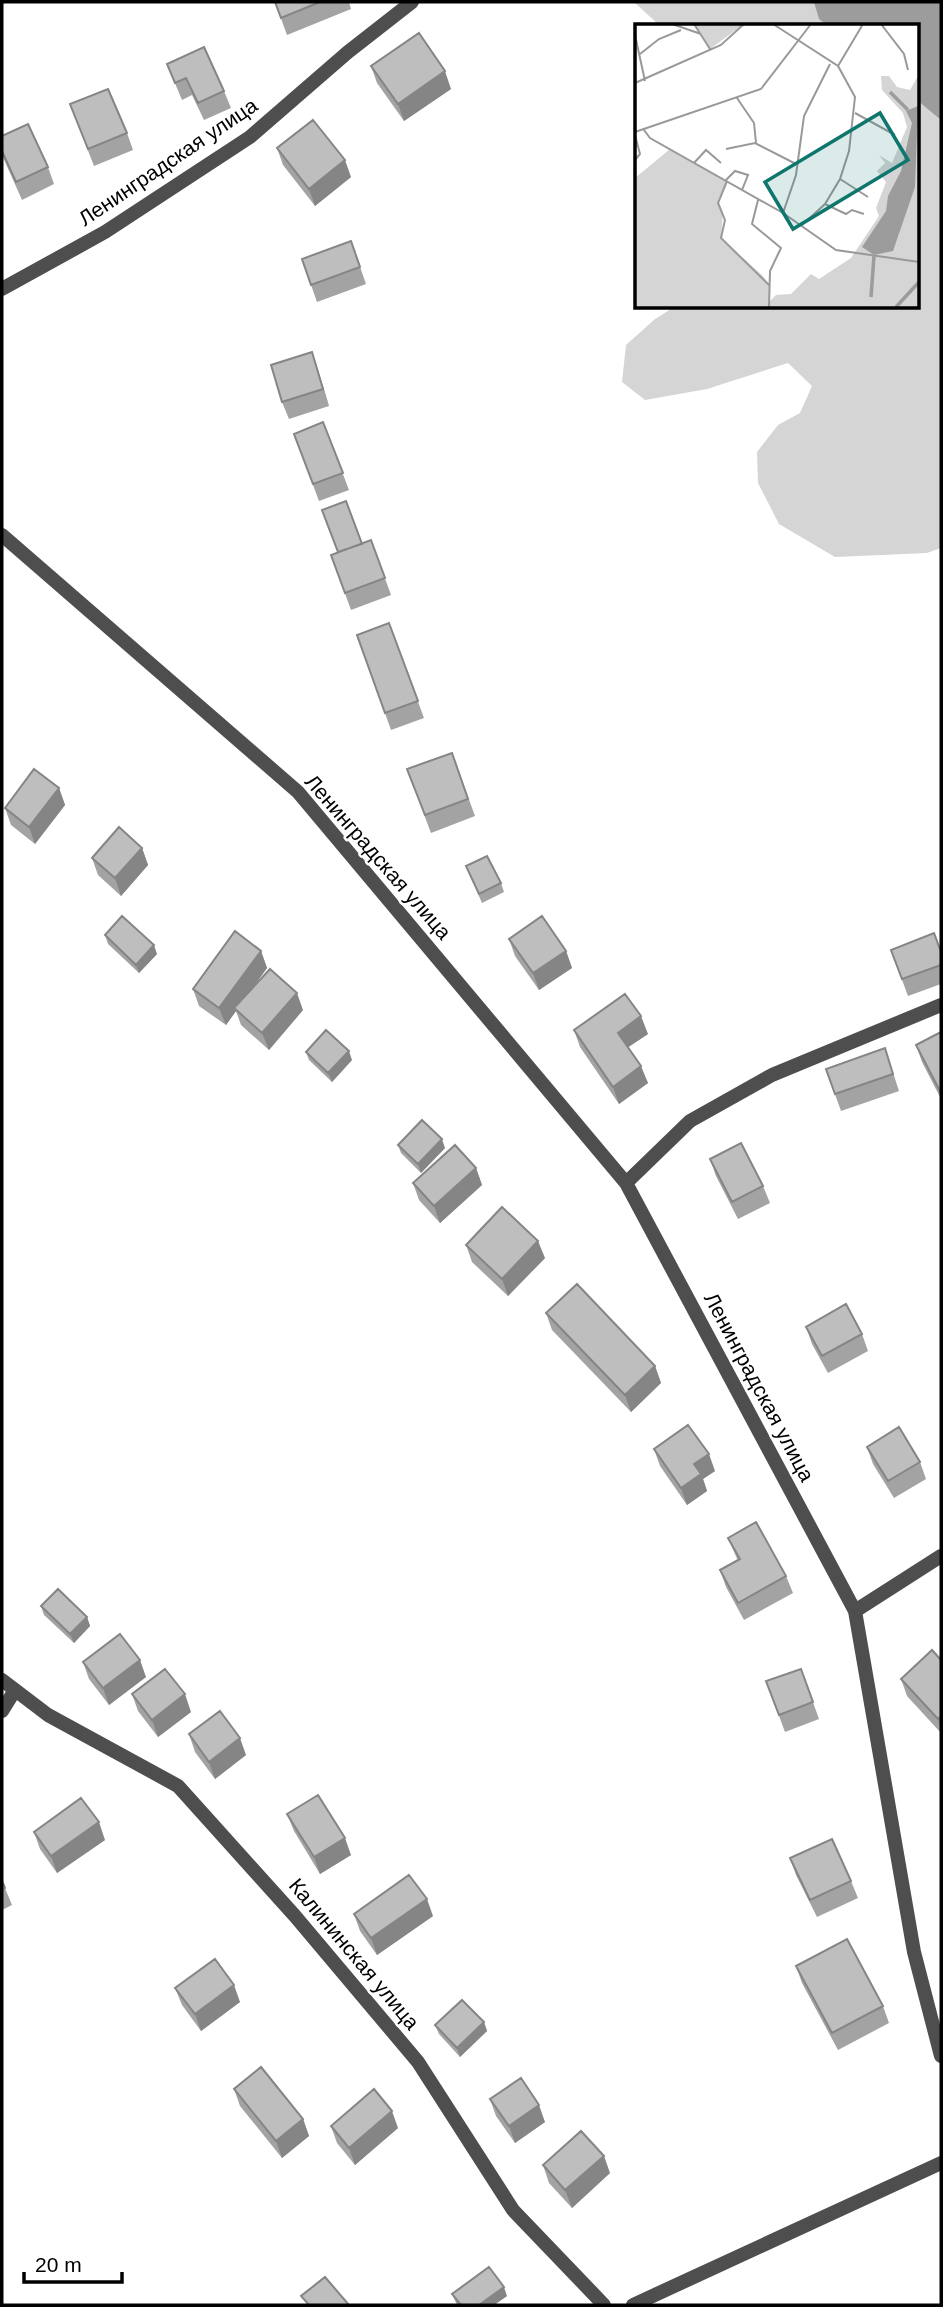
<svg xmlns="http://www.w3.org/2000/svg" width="943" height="2307" font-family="Arial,sans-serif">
  <rect width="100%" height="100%" fill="#fff"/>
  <!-- green -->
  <path fill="#d5d5d5" d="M634,2H941V548L927,553L835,557L779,524L758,483L757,452L778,425L800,413L812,386L788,363L707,389L645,400L622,382L626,345L655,319L676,306H917V26H660Z"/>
  <!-- water -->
  <path fill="#9c9c9c" d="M814,2H941V120L917,100V26H828L819,19Z"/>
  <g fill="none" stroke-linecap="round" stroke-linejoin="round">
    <!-- street -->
    <path stroke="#4e4e4e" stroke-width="14" d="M2,289L105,232L250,137L348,52L412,2
      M2,535L298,792L626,1183L855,1611L914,1952L941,2056
      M626,1183L690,1121L772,1075L941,1005
      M855,1611L941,1556
      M2,1680L48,1715L178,1786L295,1916L418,2062L513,2210L604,2305
      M2,1711L15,1690
      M633,2305L941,2163"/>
  </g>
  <!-- wall -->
  <path fill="#a3a3a3" d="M275,2H349L351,9L287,35Z
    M167,64L224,91L231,108L204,120L192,95L182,100Z
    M371,66L451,89L404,121L377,83Z
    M70,104L127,133L133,150L94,166Z
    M2,136L48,167L54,184L22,200L2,155Z
    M277,148L351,177L315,206L283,165Z
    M351,241L366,284L317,302L302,259Z
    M312,352L329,406L289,419L282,402Z
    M323,422L349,490L319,501L294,434Z
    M371,540L391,595L351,610L331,555Z
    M389,623L424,718L391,730L357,635Z
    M452,753L475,816L431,833L407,769Z
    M59,788L65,805L35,844L11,825L5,808Z
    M142,848L148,865L121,896L98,875L92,858Z
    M466,866L501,883L504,892L482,903Z
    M105,935L157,954L139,973L108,944Z
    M509,939L566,951L572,968L539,990L515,956Z
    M891,950L941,952V984L908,996Z
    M261,951L267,968L252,989L303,1010L269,1050L241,1025L236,1011L226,1025L199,1006L193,989Z
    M574,1030L648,1034L628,1047L648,1083L619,1104L580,1047Z
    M941,1032V1099L922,1062L916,1045Z
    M885,1048L899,1091L841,1111L826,1069Z
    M306,1052L352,1060L332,1082L309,1060Z
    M398,1145L445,1148L421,1173L401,1153Z
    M710,1159L763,1186L770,1203L738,1219L716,1176Z
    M476,1168L482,1185L440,1223L419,1200L413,1183Z
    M466,1245L545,1258L508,1296L472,1262Z
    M546,1313L655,1366L661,1383L631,1412L552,1330Z
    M806,1327L862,1334L868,1351L828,1373L812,1344Z
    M867,1447L920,1462L926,1479L894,1498L873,1464Z
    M654,1449L715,1471L703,1479L707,1491L687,1505L660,1466Z
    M728,1538L786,1576L793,1593L744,1620L726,1587L720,1570L738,1561Z
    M41,1606L87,1617L90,1626L74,1643L44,1615Z
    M941,1660V1733L907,1696L901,1679Z
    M83,1662L146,1677L109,1705L89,1679Z
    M801,1669L819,1719L785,1732L766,1681Z
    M132,1694L191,1712L158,1737L138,1711Z
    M189,1734L246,1755L215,1779L195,1752Z
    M287,1814L351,1855L320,1874L294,1831Z
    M34,1832L105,1840L57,1873L40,1849Z
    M790,1858L851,1881L858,1898L817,1917L796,1875Z
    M2,1881L12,1905L2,1910Z
    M354,1914L433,1916L377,1955L360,1931Z
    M796,1966L883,2006L889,2023L838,2050L802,1983Z
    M175,1988L240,2002L201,2031L182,2005Z
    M484,2022L487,2031L460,2057L439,2034L435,2025Z
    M234,2089L303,2119L309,2136L282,2158L240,2106Z
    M490,2099L545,2122L515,2143L496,2116Z
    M331,2126L398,2128L355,2165L337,2143Z
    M543,2165L610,2173L572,2208L549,2183Z
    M452,2294L507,2296L494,2305H457Z"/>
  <!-- shaded-wall -->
  <path fill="#858585" d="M445,71L451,89L404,121L398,104Z
    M345,160L351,177L315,206L309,189Z
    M312,352L318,370L329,406L323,389Z
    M59,788L65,805L35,844L29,827Z
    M142,848L148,865L121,896L115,878Z
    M154,945L157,954L139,973L136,965Z
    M261,951L267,968L236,1010L234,1008L236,1011L226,1025L219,1008Z
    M566,951L572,968L539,990L533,973Z
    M297,993L303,1010L269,1050L262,1033Z
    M641,1016L648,1034L624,1050L618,1033Z
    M349,1051L352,1060L332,1082L328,1073Z
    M641,1066L648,1083L619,1104L613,1087Z
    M442,1139L445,1148L421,1173L418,1164Z
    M476,1168L482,1185L440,1223L434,1206Z
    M538,1241L545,1258L508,1296L502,1279Z
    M655,1366L661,1383L631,1412L625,1395Z
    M709,1454L715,1471L703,1479L707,1491L687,1505L681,1488L694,1464Z
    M87,1617L90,1626L74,1643L70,1634Z
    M140,1660L146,1677L109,1705L103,1688Z
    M185,1694L191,1712L158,1737L152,1720Z
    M941,1716V1728L938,1719Z
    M240,1738L246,1755L215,1779L209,1762Z
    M99,1822L105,1840L57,1873L51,1856Z
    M345,1838L351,1855L320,1874L314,1857Z
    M427,1899L433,1916L377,1955L371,1938Z
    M234,1985L240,2002L201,2031L195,2014Z
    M484,2022L487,2031L460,2057L457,2048Z
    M539,2105L545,2122L515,2143L509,2126Z
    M392,2111L398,2128L355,2165L349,2148Z
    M303,2119L309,2136L282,2158L276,2141Z
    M604,2156L610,2173L572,2208L565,2190Z
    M504,2287L507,2296L494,2305H479Z"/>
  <!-- building -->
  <path fill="#bebebe" stroke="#858585" stroke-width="2" d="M275,2H320L281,18Z
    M419,33L445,71L398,104L371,66Z
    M204,47L224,91L198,103L186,78L175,83L167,64Z
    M108,89L127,133L88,149L70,104Z
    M313,120L345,160L309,189L277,148Z
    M28,124L48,167L16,182L2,151V136Z
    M351,241L360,267L311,285L302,259Z
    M312,352L323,389L282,402L271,365Z
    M323,422L343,473L313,484L294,434Z
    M346,501L362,544L338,552L322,510Z
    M371,540L385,578L345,593L331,555Z
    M389,623L418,701L385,713L357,635Z
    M452,753L468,799L425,815L407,769Z
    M34,769L59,788L29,827L5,808Z
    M119,827L142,848L115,878L92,858Z
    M487,856L501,883L479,894L466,866Z
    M122,916L154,945L136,965L105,935Z
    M542,916L566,951L533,973L509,939Z
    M235,931L261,951L219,1008L193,989Z
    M934,933L941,952V965L902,979L891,950Z
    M270,969L297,993L262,1033L234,1008Z
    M625,994L641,1016L618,1033L641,1066L613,1087L574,1030Z
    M326,1030L349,1051L328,1073L306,1052Z
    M941,1032V1090L940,1091L916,1045Z
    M885,1048L893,1074L835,1094L826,1069Z
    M422,1120L442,1139L418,1164L398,1145Z
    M741,1143L763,1186L732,1202L710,1159Z
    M455,1145L476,1168L434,1206L413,1183Z
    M502,1207L538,1241L502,1279L466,1245Z
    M577,1284L655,1366L625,1395L546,1313Z
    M846,1304L862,1334L822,1356L806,1327Z
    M688,1425L709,1454L694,1464L701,1474L681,1488L654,1449Z
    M899,1427L920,1462L888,1481L867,1447Z
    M756,1522L786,1576L738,1603L720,1570L740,1559L728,1538Z
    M58,1589L87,1617L70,1634L41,1606Z
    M120,1634L140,1660L103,1688L83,1662Z
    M932,1650L941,1660V1716L938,1719L901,1679Z
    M165,1669L185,1694L152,1720L132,1694Z
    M801,1669L813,1702L779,1715L766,1681Z
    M220,1711L240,1738L209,1762L189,1734Z
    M318,1795L345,1838L314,1857L287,1814Z
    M81,1798L99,1822L51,1856L34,1832Z
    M832,1839L851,1881L810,1900L790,1858Z
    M409,1875L427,1899L371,1938L354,1914Z
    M2,1881L5,1888L2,1890Z
    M847,1939L883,2006L832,2033L796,1966Z
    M215,1959L234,1985L195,2014L175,1988Z
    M462,2000L484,2022L457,2048L435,2025Z
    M261,2067L303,2119L276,2141L234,2089Z
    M521,2078L539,2105L509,2126L490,2099Z
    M374,2089L392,2111L349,2148L331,2126Z
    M581,2131L604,2156L565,2190L543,2165Z
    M489,2267L504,2287L479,2305H461L452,2294Z
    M325,2277L349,2305H309L301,2296Z"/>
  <g text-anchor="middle" stroke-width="5" stroke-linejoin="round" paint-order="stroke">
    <!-- street labels -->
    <g font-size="21" fill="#000" stroke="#fff">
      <text transform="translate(168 162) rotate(-34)" y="7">Ленинградская улица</text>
      <text transform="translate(378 857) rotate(49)" y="7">Ленинградская улица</text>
      <text transform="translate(759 1387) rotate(62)" y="7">Ленинградская улица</text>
      <text transform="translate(354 1954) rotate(50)" y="7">Калининская улица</text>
    </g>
  </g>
  <!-- overview -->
  <g transform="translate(635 24)">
    <rect width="284" height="284" fill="#fff"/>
    <path d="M60,0H109L75,25ZM246,52H254L262,63L275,66L283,52V283H0V154L35,125L92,157L83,176L88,189L86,214L128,252L135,262V277L141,271L156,270L176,250L184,255L216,234L244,192L241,184L251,158L242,147L250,139L244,131L257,139L272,103L268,89L247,66Z" fill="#d5d5d5"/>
    <path d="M283,82L280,163L258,227L239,231L227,223L251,187L253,172L266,147L277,99L271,87Z" fill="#9c9c9c"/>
    <path fill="none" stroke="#9c9c9c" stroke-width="3.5" d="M255,68L273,86M236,273L239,232M261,283L284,258"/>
    <path fill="none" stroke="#999" stroke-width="2" d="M37,0L66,10M59,0L75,25M138,0L203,42L220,73L214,127L205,155L190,180L167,201M246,0L269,30L273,46M0,11L10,57M5,30L24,15L46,6M203,42L228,0M0,59L86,21L109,0M102,74L119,99L121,119M220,89L260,111M9,106L15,114L148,189L201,226L284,238M0,108L126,65L176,0M0,111L5,130L0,136M91,125L120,119L161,140M59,139L71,126L86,139M205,155L233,173M91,156L100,147L113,151L107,166M92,157L83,179L90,196L86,214L135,262M123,176L117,200L146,224L135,247L134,283M190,180L211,190L217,186L229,190M148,189L161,151L169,92L195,40"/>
    <path fill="#0f766e" fill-opacity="0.15" stroke="#0f766e" stroke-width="3.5" d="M245,89L273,136L158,205L130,158Z"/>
    <rect width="284" height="284" fill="none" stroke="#000" stroke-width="3.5"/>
  </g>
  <!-- border -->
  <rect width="943" height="2307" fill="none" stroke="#000000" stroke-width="7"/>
  <!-- scale -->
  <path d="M24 2272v10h98v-10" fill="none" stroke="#000000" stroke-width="3.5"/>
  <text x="35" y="2272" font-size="21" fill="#000000" stroke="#ffffff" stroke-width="5" paint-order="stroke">20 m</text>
</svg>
